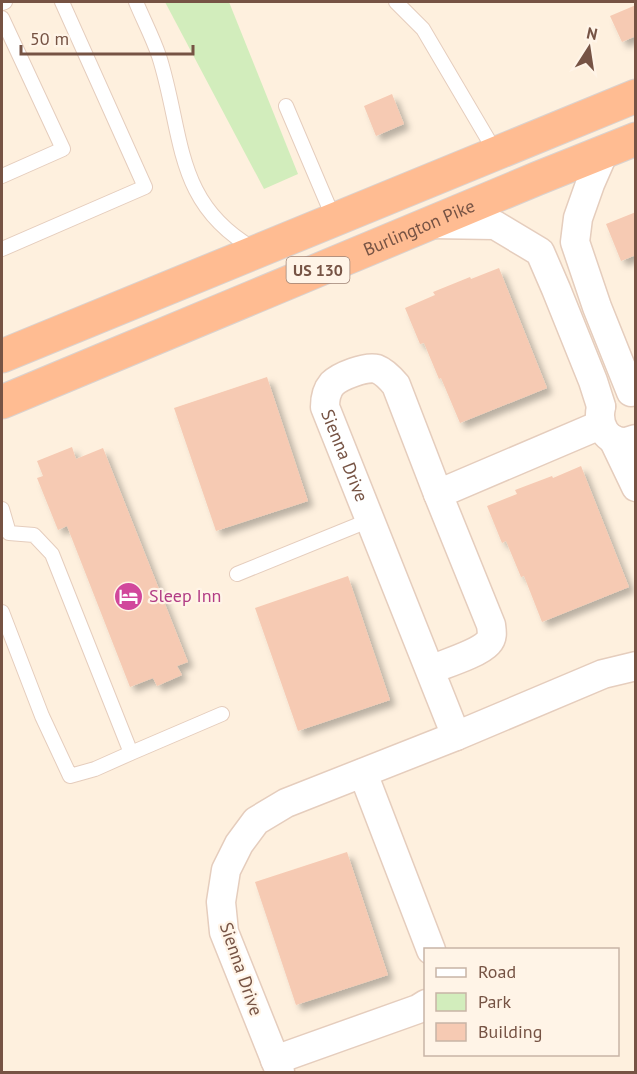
<svg xmlns="http://www.w3.org/2000/svg" width="637" height="1074" font-family="'PT Sans',sans-serif">
  <defs>
    <filter id="shadow"><feDropShadow dx="5.5" dy="5.5" stdDeviation="3" flood-color="#0004"/></filter>
  </defs>
  <rect width="100%" height="100%" fill="#fef0de"/>
  <!-- green -->
  <path fill="#d2edbc" d="M165,2H229L298,174L264,189Z"/>
  <!-- building -->
  <path fill="#f6cab3" filter="url(#shadow)" d="M636,5V36L622,42L610,16Z
    M392,94L404,124L376,136L364,106Z
    M636,212V255L621,261L606,224Z
    M499,268L547,388L460,423L441,378L439,379L424,343L420,344L405,308L435,295L433,292L470,277L471,279Z
    M267,377L308,501L216,531L174,408Z
    M72,447L76,459L103,448L188,662L177,666L182,675L157,686L153,678L130,687L67,526L58,530L37,478L43,476L37,461Z
    M581,466L629,587L542,622L524,576L521,577L506,541L502,543L487,506L517,494L515,490L552,476L553,478Z
    M348,576L390,700L298,731L255,608Z
    M347,852L388,975L296,1005L255,882Z"/>
  <g fill="none" stroke-linecap="round" stroke-linejoin="round">
    <defs>
      <path id="service" d="M136,2C143,19 153,38 159,56C184,134 173,204 256,250
        M396,2L423,29L496,153
        M2,3L5,2
        M2,18L63,149L2,176
        M286,106L334,219
        M2,249L145,187L62,2
        M2,509L9,533L34,535L52,554L131,753L222,714
        M237,574L370,520
        M2,612L42,716L70,776L95,769L131,753"/>
      <g id="minor">
        <path d="M604,152L590,184L578,218L575,242L597,307L631,392"/>
        <path d="M431,224L495,225L540,252L556,289L593,381L601,406"/>
        <path d="M601,407C597,424 606,443 626,442C627,442 635,439 636,439"/>
        <path d="M613,439L636,487"/>
        <path d="M438,494L600,425"/>
        <path id="s1" d="M430,670C444,664 478,654 488,643C493,638 492,632 491,625L438,494L396,385C391,379 385,372 377,369C366,366 340,376 332,384C326,391 325,399 325,407C369,517 412,627 456,736"/>
        <path d="M363,773L431,950"/>
        <path d="M275,1060L418,1009L426,1004"/>
        <path d="M280,1072L224,932L221,902L226,870L239,844L256,821L286,803L456,736L603,674L636,666"/>
      </g>
      <g id="trunk">
        <path d="M2,356L636,96"/>
        <path id="s2" d="M2,402L536,179L636,139"/>
      </g>
    </defs>
    <!-- service casing -->
    <use href="#service" stroke="#e5cdbd" stroke-width="16"/>
    <!-- minor casing -->
    <use href="#minor" stroke="#e5cdbd" stroke-width="31"/>
    <!-- trunk casing -->
    <use href="#trunk" stroke="#dbd2ce" stroke-width="35"/>
    <!-- service -->
    <use href="#service" stroke="#fff" stroke-width="14"/>
    <!-- minor -->
    <use href="#minor" stroke="#fff" stroke-width="28"/>
    <!-- trunk -->
    <use href="#trunk" stroke="#ffbc92" stroke-width="33"/>
  </g>
  <!-- icons -->
  <defs>
    <symbol id="hotel-disc" viewBox="-11 -11 22 22"><circle r="9.5" fill="#d1479c" stroke="#fff4e7"/><path d="M-6-4.5h1.5V1H6V5H4.5V3h-9V5H-6ZM-4 0a1.8 1.8 0 1 1 3.6 0ZM.5 0V-2.5h3Q6-2.5 6 0Z" fill="#fff"/></symbol>
  </defs>
  <g fill-rule="evenodd">
    <use href="#hotel-disc" x="112" y="580" width="33" height="33"/>
  </g>
  <g text-anchor="middle" stroke-width="4.5" stroke-linejoin="round" paint-order="stroke">
    <!-- shield labels -->
    <rect fill="#fff4e7" stroke="#9f8375" stroke-width="1.5" x="286.5" y="257" width="63" height="26" rx="4.5"/>
    <g font-size="16" font-weight="bold" fill="#765344">
      <text x="318" y="276">US 130</text>
    </g>
    <!-- street labels -->
    <g font-size="18" fill="#765344" stroke="#fff4e7">
      <text dy="6" stroke="none"><textPath href="#s2" startOffset="452">Burlington Pike</textPath></text>
      <text dy="6" stroke="none"><textPath href="#s1" startOffset="492">Sienna Drive</textPath></text>
      <text transform="translate(241 969) rotate(71)" y="6">Sienna Drive</text>
    </g>
    <!-- hotel labels -->
    <g font-size="18" fill="#b23c85" stroke="#fff4e7" text-anchor="start">
      <text x="149" y="602">Sleep Inn</text>
    </g>
  </g>
  <!-- border -->
  <rect width="637" height="1074" fill="none" stroke="#765344" stroke-width="6"/>
  <!-- legend -->
  <rect x="424" y="948" width="195" height="108" fill="#fff4e7" stroke="#c8b4a6" stroke-width="1.5"/>
  <rect x="436" y="968" width="30" height="9" fill="#ffffff" stroke="#c8b4a6" stroke-width="1.5"/>
  <text x="478" y="978" font-size="18" fill="#765344">Road</text>
  <rect x="436" y="993" width="30" height="18" fill="#d2edbc" stroke="#c8b4a6" stroke-width="1.5"/>
  <text x="478" y="1008" font-size="18" fill="#765344">Park</text>
  <rect x="436" y="1023" width="30" height="18" fill="#f6cab3" stroke="#c8b4a6" stroke-width="1.5"/>
  <text x="478" y="1038" font-size="18" fill="#765344">Building</text>
  <!-- north arrow -->
  <g transform="translate(589 48) rotate(12)" stroke="#fff4e7" stroke-width="4.5" paint-order="stroke">
  <path d="M0-4.5L10 22L0 15L-10 22Z" fill="#765344"/>
  <text y="-9" font-size="16" font-weight="bold" text-anchor="middle" fill="#765344">N</text>
  </g>
  <!-- scale -->
  <path d="M21 45v9h172v-9" fill="none" stroke="#765344" stroke-width="3"/>
  <text x="30" y="45" font-size="18" fill="#765344" stroke="#fff4e7" stroke-width="4.5" paint-order="stroke">50 m</text>
</svg>
